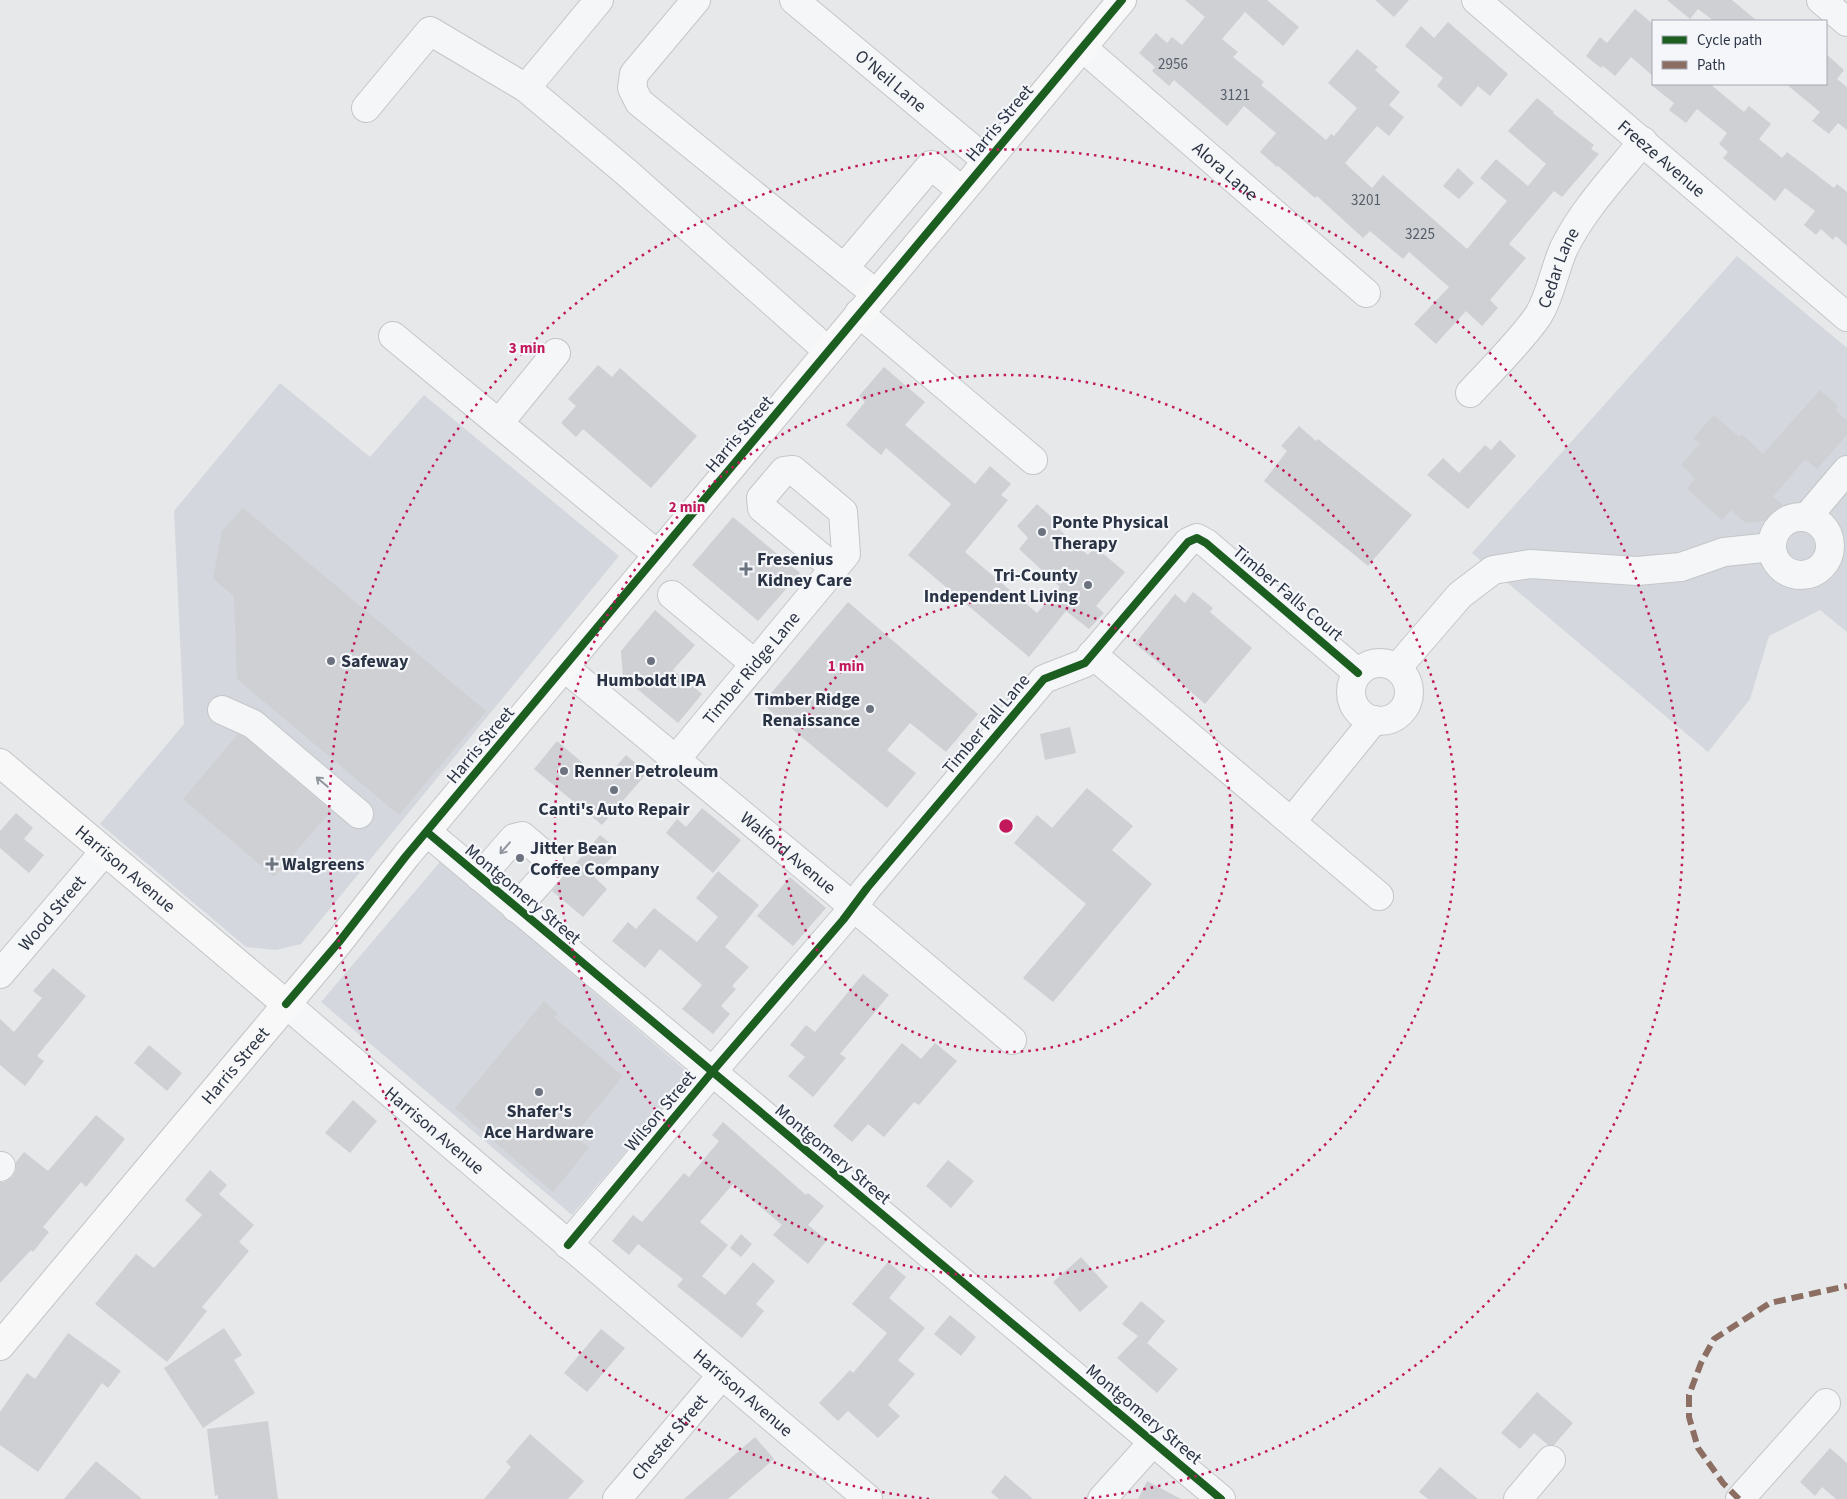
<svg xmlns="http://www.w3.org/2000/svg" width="1847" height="1499" font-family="'Source Sans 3',sans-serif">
  <rect width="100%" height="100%" fill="#e6e8ea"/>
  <!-- built -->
  <path fill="#d4d7dd" d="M1737,256L1847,348V632L1820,610L1769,636L1750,699L1708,752L1472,553Z
    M280,383L370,457L424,395L619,556L301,944L276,950L246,947L100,824L184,724L174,511Z
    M440,862L691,1075L572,1215L321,1002Z"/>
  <!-- building -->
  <path fill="#ced0d3" d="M1185,0H1267L1299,27L1283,46L1245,12L1222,39L1238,52L1233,57L1264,82L1261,85L1326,140L1331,134L1334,136L1357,108L1328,83L1357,49L1378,67L1375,70L1400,92L1389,105L1404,117L1389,136L1377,126L1345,163L1372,188L1383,175L1467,249L1507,201L1480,178L1496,159L1528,186L1546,164L1508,131L1537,98L1554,112L1553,113L1594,145L1591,149L1599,154L1562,197L1554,191L1509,244L1526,258L1490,300L1498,308L1482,326L1466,311L1436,344L1414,324L1449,287L1409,252L1403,259L1370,231L1363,238L1317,196L1315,198L1278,166L1277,167L1260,152L1276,133L1244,106L1227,126L1174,80L1169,86L1152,71L1155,67L1139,53L1156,33L1167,43L1172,37L1182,45L1205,17Z
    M1375,0H1409L1394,17Z
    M1667,0H1732L1757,21H1714L1698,9L1690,19Z
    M1635,9L1653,24V76L1631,57L1615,76L1603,66L1601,68L1586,56L1600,37L1607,43Z
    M1448,22L1508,74L1490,96L1478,86L1461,107L1437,86L1443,78L1405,46L1421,26L1434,38Z
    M1826,54L1844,70L1837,79L1847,87V130L1838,123L1829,134L1812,121L1820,112L1786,84H1826Z
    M1650,84H1710L1744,112L1749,106L1771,124L1759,139L1782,158L1787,152L1834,188L1837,184L1847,192V246L1836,236L1833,240L1821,229L1816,235L1804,225L1815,211L1785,188L1775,201L1723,158L1728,152L1719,144L1727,133L1697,109L1686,123L1669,110L1674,103Z
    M1458,168L1474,183L1459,199L1443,186Z
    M598,365L612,377L620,368L697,436L651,488L583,429L576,437L561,423L576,406L568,399Z
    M884,367L925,402L905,425L975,484L990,466L1011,484L1001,495L1008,500L965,552L1037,613L1060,587L1019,549L1028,538L1017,526L1037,504L1055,520L1052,523L1088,555L1095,547L1125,572L1096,606L1104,613L1089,629L1066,611L1029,657L908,555L951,504L886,448L881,455L846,425L865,402L859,396Z
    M1820,390L1838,406L1835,410L1847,421V435L1817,469L1805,459L1773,497L1783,505L1770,520L1746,523L1731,510L1722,520L1687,489L1695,478L1681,465L1700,443L1693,438L1714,415L1739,437L1742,434L1763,454Z
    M1299,426L1316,441L1318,439L1412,515L1368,566L1264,481L1287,451L1281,446Z
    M1500,440L1516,456L1468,509L1427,475L1443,458L1459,473L1485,445L1491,450Z
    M243,508L486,711L399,815L237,679L234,596L213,579L222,531Z
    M733,517L800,573L758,621L692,565Z
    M1193,592L1213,608L1210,612L1252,648L1205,704L1173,676L1174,675L1135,644L1175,594L1185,603Z
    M848,602L978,714L946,752L910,723L887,750L916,773L887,808L762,704Z
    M655,610L695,645L673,670L702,694L678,723L623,677L621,651Z
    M1070,727L1076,753L1045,760L1040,734Z
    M238,734L245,737L331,811L274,877L183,799Z
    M557,741L604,781L626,755L647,773L602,825L534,769Z
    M1087,788L1133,826L1112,850L1152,884L1053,1002L1023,978L1086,904L1014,843L1037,815L1052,828Z
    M702,808L741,840L713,873L666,833L677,819L686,827Z
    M16,813L33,828L24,839L44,855L29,873L0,848V831Z
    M600,835L618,850L594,877L607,889L583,917L552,891Z
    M718,871L759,905L725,947L749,967L732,986L736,989L721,1006L730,1014L713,1034L682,1009L702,985L660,949L645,968L612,941L628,922L636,929L654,908L697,942L718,917L696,898Z
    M790,877L826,908L793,946L757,916Z
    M53,968L86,996L37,1056L44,1061L25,1086L0,1065V1019L14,1032L42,998L33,991Z
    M863,974L889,995L840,1054L846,1058L813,1097L788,1076L805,1057L790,1045L806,1025L815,1032Z
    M544,1001L558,1014L554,1017L623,1076L575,1135L589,1148L553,1192L455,1108Z
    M902,1043L921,1059L935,1043L957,1061L919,1105L914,1102L884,1137L868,1124L852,1142L833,1126Z
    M149,1045L182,1073L167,1091L134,1063Z
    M353,1100L377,1121L350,1153L325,1133Z
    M96,1115L125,1139L86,1187L81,1182L43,1227L49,1232L33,1252L31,1250L0,1283V1182H4L12,1177L16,1170V1162L24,1152L48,1171Z
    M723,1122L806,1195L808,1193L824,1206L808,1225L827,1240L808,1264L773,1235L782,1225L733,1184L700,1222L728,1245L702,1276L725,1295L753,1262L775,1281L756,1304L764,1311L742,1338L677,1286L683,1279L638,1244L629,1255L612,1241L633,1215L642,1222L684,1173L689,1177L719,1141L712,1135Z
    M948,1160L974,1181L951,1208L926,1186Z
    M210,1170L227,1185L219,1194L254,1225L239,1242L249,1251L202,1307L207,1311L167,1362L95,1304L136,1254L154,1268L202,1215L185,1200Z
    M741,1234L752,1244L741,1257L730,1248Z
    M1081,1257L1108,1287L1080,1312L1053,1282Z
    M888,1262L906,1277L889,1298L925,1328L898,1360L915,1374L888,1405L900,1416L878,1438L848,1411L838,1421L819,1403L850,1370L853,1373L887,1333L852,1304Z
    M1141,1301L1165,1321L1147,1343L1178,1369L1157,1393L1117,1358L1138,1336L1122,1324Z
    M950,1315L976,1337L961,1356L934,1334Z
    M224,1328L242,1355L234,1360L255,1393L203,1428L164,1368Z
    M601,1329L625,1348L587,1392L564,1373Z
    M68,1333L121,1371L108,1388L102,1383L38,1472L0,1445V1412L27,1373L35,1379Z
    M1537,1392L1573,1423L1554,1445H1548L1534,1433L1520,1449L1501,1433Z
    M268,1421L278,1499H218V1495L215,1496L207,1429Z
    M530,1434L584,1481L568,1499H484L511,1467L506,1462Z
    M755,1437L774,1459L728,1499H684Z
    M1830,1448L1847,1463V1499H1836L1822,1487L1815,1496L1800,1482Z
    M96,1461L142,1499H64Z
    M1440,1467L1478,1499H1428L1419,1492Z
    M1005,1475L1033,1499H999L991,1492Z
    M1147,1481L1181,1499H1138Z"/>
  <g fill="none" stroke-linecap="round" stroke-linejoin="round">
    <defs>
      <g id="minor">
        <path d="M696,0L634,74L632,88L639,102L876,294"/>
        <path id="s1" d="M794,0L987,161"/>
        <path id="s2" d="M1476,0L1847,317"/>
        <path d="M1821,0L1847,22"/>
        <path id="s3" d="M1083,48L1366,293"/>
        <path d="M526,88L599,0"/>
        <path d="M366,108L430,31L526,88L626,172L828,351"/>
        <path d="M844,268L931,165L962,191"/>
        <path d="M859,313L1033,460"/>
        <path d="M393,336L658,555"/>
        <path id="s4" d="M1470,393C1492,369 1519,343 1538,316C1551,295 1554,270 1564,248C1583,209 1616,175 1643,141"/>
        <path d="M499,423L556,353"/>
        <path d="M1807,517L1847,470"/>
        <circle cx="1801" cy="546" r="29"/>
        <path d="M672,595L755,664"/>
        <path d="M1092,654L1379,896"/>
        <circle cx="1380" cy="692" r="29"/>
        <path id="s5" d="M564,667L838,894L1012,1040"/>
        <path d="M1397,668L1460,595L1493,570L1530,564L1637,571L1681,567L1724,552L1772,547"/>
        <path d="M222,710L253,724L359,814"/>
        <path id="s6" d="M676,759L846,554L843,512L793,470L784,471L761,498L762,508L834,568"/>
        <path d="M1292,821L1374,720"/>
        <path d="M427,832L1221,1499"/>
        <path d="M480,877L514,838L522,836L549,859L551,869L516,908"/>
        <path id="s7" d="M0,974L104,852"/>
        <path id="s8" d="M286,1004L868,1499"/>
        <path d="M0,1167L1,1166"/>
        <path d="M568,1245L712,1072L843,920L867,888L1044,679L1085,663L1188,542L1197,538L1206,543L1358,673"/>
        <path id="s9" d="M617,1499L722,1375"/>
        <path d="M1102,1499L1154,1441"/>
        <path d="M1518,1499L1551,1460"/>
        <path d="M1740,1499L1826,1403"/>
      </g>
      <g id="major">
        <path id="s10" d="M0,763L286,1004"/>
        <path id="s11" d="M0,1346L339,942L406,856L1122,0"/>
      </g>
    </defs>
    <!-- minor casing -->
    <use href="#minor" stroke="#c4c6c8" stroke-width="30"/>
    <!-- major casing -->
    <use href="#major" stroke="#c2c5c8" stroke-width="30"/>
    <!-- minor -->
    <use href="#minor" stroke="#f5f6f7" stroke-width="28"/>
    <!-- major -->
    <use href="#major" stroke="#f8f8f8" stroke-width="28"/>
    <!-- quiet -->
    <path stroke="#8d6e63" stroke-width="6" stroke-dasharray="12 6" stroke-linecap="butt" d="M1739,1499L1723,1483L1698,1448L1689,1417V1395L1701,1363L1714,1339L1770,1303L1847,1286"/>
    <defs>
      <path id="cycleway" d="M427,832L1221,1499
        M286,1004L339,942L406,856L1122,0
        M568,1245L712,1072L843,920L867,888L1044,679L1085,663L1188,542L1197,538L1206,543L1358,673"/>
    </defs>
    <!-- cycleway casing -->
    <use href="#cycleway" stroke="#f4f6f9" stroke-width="11"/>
    <!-- cycleway -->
    <use href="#cycleway" stroke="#1b5e20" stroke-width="8"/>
  </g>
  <!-- one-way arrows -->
  <defs><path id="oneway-shaft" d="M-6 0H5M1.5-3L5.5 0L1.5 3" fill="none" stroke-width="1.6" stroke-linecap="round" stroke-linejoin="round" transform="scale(1.25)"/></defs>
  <g stroke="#90959e">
    <use href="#oneway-shaft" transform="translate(322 782) rotate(-140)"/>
    <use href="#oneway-shaft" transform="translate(505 848) rotate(131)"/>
  </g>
  <!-- distance rings -->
  <g fill="none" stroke="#c2185b" stroke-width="2.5" stroke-dasharray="2.5 5">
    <circle cx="1006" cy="826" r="226"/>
    <circle cx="1006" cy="826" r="451"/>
    <path d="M929 1499A677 677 0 1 1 1083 1499"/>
  </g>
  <!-- markers -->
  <g fill="#6c737f" stroke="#f4f6f9" stroke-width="2">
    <circle cx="1042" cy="532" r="5"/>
    <path d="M743.5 561.5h5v5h5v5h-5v5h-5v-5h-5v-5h5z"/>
    <circle cx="1088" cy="585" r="5"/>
    <circle cx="331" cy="661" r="5"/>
    <circle cx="651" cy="661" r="5"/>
    <circle cx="870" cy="709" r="5"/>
    <circle cx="564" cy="771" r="5"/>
    <circle cx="614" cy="790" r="5"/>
    <circle cx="520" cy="858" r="5"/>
    <path d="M269.5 856.5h5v5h5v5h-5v5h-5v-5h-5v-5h5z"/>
    <circle cx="539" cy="1092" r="5"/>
  </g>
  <g text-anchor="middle" stroke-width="4.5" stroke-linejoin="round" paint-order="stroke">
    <!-- number labels -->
    <g font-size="15" fill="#545c69">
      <text x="1173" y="69">2956</text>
      <text x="1235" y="100">3121</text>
      <text x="1366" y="205">3201</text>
      <text x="1420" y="239">3225</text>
    </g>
    <!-- street labels -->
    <g font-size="18" fill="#2b3445" stroke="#f4f6f9">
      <text dy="6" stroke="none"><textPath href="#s1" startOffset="126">O'Neil Lane</textPath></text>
      <text transform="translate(999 123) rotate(-50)" y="6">Harris Street</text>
      <text dy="6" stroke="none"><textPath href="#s2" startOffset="244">Freeze Avenue</textPath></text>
      <text dy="6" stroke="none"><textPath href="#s3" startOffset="188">Alora Lane</textPath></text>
      <text dy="6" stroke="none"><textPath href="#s4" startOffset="155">Cedar Lane</textPath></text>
      <text transform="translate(739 434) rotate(-50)" y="6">Harris Street</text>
      <text transform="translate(1288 593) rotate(40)" y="6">Timber Falls Court</text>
      <text dy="6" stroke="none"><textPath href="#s6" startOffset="118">Timber Ridge Lane</textPath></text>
      <text transform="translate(986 724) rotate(-50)" y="6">Timber Fall Lane</text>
      <text transform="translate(480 745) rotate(-50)" y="6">Harris Street</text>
      <text dy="6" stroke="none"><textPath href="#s5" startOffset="291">Walford Avenue</textPath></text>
      <text dy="6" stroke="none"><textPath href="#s10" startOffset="164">Harrison Avenue</textPath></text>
      <text transform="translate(523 894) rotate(40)" y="6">Montgomery Street</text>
      <text dy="6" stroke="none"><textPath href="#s7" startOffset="80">Wood Street</textPath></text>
      <text dy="6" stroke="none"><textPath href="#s11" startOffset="366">Harris Street</textPath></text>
      <text transform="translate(660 1111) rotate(-50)" y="6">Wilson Street</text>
      <text dy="6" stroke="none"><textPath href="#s8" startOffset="195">Harrison Avenue</textPath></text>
      <text transform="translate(833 1154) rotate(40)" y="6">Montgomery Street</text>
      <text dy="6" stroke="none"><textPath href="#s8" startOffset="600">Harrison Avenue</textPath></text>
      <text transform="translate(1144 1414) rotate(40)" y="6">Montgomery Street</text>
      <text dy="6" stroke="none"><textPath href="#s9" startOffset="81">Chester Street</textPath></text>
    </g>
    <!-- poi labels -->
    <g font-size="18" font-weight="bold" fill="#2b3445" stroke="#f4f6f9" text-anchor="start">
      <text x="1052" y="528">Ponte Physical<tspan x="1052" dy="21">Therapy</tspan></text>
      <text x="757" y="565">Fresenius<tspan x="757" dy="21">Kidney Care</tspan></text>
      <text x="1078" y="581" text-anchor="end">Tri-County<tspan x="1078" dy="21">Independent Living</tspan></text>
      <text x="341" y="667">Safeway</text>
      <text x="651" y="686" text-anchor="middle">Humboldt IPA</text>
      <text x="860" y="705" text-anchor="end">Timber Ridge<tspan x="860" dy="21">Renaissance</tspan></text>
      <text x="574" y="777">Renner Petroleum</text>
      <text x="614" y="815" text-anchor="middle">Canti's Auto Repair</text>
      <text x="530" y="854">Jitter Bean<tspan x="530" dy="21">Coffee Company</tspan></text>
      <text x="282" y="870">Walgreens</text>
      <text x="539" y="1117" text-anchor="middle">Shafer's<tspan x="539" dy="21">Ace Hardware</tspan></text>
    </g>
  </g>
  <circle cx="1006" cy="826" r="8" fill="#c2185b" stroke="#f4f6f9" stroke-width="2.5"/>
  <g font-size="15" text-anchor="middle" font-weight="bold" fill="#c2185b" stroke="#f4f6f9" stroke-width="4.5" stroke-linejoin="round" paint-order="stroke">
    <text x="527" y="353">3 min</text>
    <text x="687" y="512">2 min</text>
    <text x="846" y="671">1 min</text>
  </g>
  <!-- legend -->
  <rect x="1652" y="20" width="175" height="65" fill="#f4f6f9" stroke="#a4a8b1"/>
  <rect x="1662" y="36" width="25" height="8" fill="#1b5e20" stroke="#a4a8b1"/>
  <text x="1697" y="45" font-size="15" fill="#2b3445">Cycle path</text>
  <rect x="1662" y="61" width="25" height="8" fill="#8d6e63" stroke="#a4a8b1"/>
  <text x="1697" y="70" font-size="15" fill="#2b3445">Path</text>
</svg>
